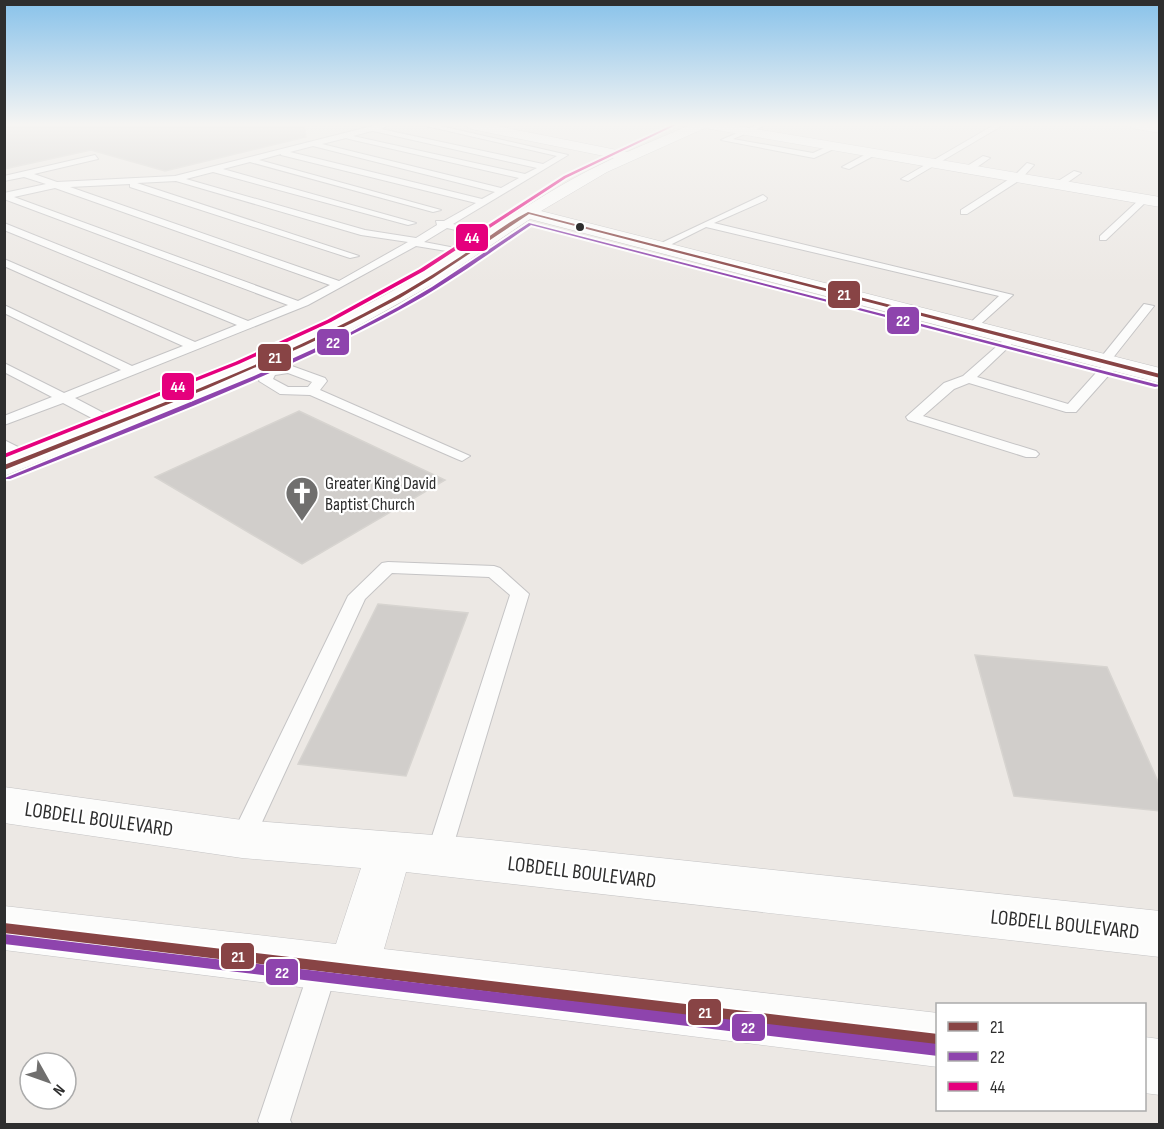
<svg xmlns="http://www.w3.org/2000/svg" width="1164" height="1129" font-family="'Sofia Sans Condensed',sans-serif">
  <rect width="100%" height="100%" fill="#ece8e4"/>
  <!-- building -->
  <path fill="#d1cecb" stroke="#d7d4d0" stroke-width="1.5" d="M4,125H304L306,137L165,171L91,150L4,169Z
    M299,411L445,480L302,564L155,477Z
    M378,604L468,613L406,776L298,764Z
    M975,655L1107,667L1160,786V811L1014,796Z"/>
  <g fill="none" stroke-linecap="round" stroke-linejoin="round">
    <defs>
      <path id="lane" d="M376,125H389L381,129L543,164L557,156L422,125H436L568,155L453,224L496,235V239L447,228L424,242L471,251V255L416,246L308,305L75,398L117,420L119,423L117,426H107L63,403L4,425V416L52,397L4,372V363L64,393L121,370L4,313V305L132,366L183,346L4,266V259L195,342L237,325L4,230V223L248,321L288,305L4,199V193L46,184L24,177L4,181V176L95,155L98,159L34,174L57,182L175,176ZM372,131H373L537,168L525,174L353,136ZM346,138L349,139L519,178L501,188L322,144ZM313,146L495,192L482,199L290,152ZM281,154V155L476,203L444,221H436L437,225L416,238L365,230L186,179L213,172L408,225L416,223L223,169L250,162L433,212L441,210L259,160ZM176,181L361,235L408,242L339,281L70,187L130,184V187L350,258L359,256L137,183ZM55,188L330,285L298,301L14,197Z
        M756,125H766L733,139L813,153L831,145L838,147L814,158L721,140Z
        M994,125H1003L908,181L901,179Z
        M870,152L877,154L849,169L842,167Z
        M983,156L990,158L970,172H964V168Z
        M1027,163L1034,165L1020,180L967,214H961V210L1014,176Z
        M1074,171L1081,173L1061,187H1055V183Z
        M763,195L767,198L766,200L714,223L1013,295L974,330L968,326L970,323L999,296L706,227L664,248L655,246Z
        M1141,198L1148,200L1106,240H1100V236Z
        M1144,304L1154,306L1112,359L1118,363L1117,366L1076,412H1066L969,383L954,389L923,416L1036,451L1039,454L1036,457H1026L908,420L906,417L944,383L963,376L1013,332L1017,333V339L977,377L1068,404L1103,365L1098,361Z
        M289,365L325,378L327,381L320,390L470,456L462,461L457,459L310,395L280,394L259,381L264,369ZM288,373L312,382L308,387H288L273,379L275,375Z
        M4,440L34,455L37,458L29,463L4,450Z
        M388,562L494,566L500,568L529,594L448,863L439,866L430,863L426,855L510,595L489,577L392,573L365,599L251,846L242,849L233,846L230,839L348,596L382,563Z
        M324,954L334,958L338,967L290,1120L292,1124H260L258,1121L310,967L314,958Z"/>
      <path id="street" d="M465,125H492L627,152L690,125H732L1160,197V207L705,128L607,172L541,211L1160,368V383L530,219L435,283L342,335L203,397L4,476V458C128,408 254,364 372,302C455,258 528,198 614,158L471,129Z
        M1130,125H1160V133L1131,128Z"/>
      <path id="secondary" d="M4,787L242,820L472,838L1160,911V957L406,872L384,949L938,1013V1067L4,950V906L336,944L361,868L242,858L4,823Z
        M1144,1037L1160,1039V1095L1144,1093Z"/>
    </defs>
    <!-- lane casing -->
    <use href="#lane" stroke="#c5c4c5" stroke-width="2"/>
    <!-- street casing -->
    <use href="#street" stroke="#c5c4c5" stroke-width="1"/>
    <!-- secondary casing -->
    <use href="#secondary" stroke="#c5c4c5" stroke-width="1"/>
    <!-- lane -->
    <use href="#lane" fill="#fcfcfb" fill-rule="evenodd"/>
    <!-- street -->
    <use href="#street" fill="#fcfcfb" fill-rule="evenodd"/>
    <!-- secondary -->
    <use href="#secondary" fill="#fcfcfb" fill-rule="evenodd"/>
    <defs>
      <path id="bus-1" d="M528,212L1160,374V378L529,214L433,278L400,298L352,323L304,346L206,389L4,470V465C120,419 238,377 349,321C387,302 424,281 460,257C482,242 504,224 528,212Z
        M4,923L938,1034V1046L4,933Z"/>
      <path id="bus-2" d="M529,223L1159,385L1160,386L1155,387L531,225C488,254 446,285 401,309C276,377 142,426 10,479H6L5,478L254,376L351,332L398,307L432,287Z
        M4,934L937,1044L938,1056L4,944Z"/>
      <path id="bus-3" d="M672,125H676L566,178L424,271L331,322L239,364L4,458V454L235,362L327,320L420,269L564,176Z"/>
    </defs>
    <!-- bus-1 casing -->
    <use href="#bus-1" stroke="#fff" stroke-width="4"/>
    <!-- bus-2 casing -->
    <use href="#bus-2" stroke="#fff" stroke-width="4"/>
    <!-- bus-3 casing -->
    <use href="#bus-3" stroke="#fff" stroke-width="4"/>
    <!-- bus-1 -->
    <use href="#bus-1" fill="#884445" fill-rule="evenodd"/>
    <!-- bus-2 -->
    <use href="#bus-2" fill="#8e44ad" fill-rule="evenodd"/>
    <!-- bus-3 -->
    <use href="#bus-3" fill="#e5007d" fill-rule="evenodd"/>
  </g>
  <!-- sky -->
  <linearGradient id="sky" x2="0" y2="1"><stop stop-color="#88c2ea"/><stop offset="0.44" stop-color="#f6f5f3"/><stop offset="1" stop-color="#f6f5f3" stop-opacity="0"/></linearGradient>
  <rect width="1164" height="283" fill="url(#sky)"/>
  <!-- icons -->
  <defs>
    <symbol id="church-pin" viewBox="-11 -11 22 30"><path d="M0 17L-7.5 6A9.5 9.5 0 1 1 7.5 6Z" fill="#706f6e" stroke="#fff"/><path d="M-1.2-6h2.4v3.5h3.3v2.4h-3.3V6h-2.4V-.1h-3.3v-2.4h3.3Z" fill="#fff"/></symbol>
  </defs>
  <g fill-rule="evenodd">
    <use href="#church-pin" x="283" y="474" width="38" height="52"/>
  </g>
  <!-- markers -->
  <circle fill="#2e2e2e" stroke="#fff" stroke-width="2" cx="580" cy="227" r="5"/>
  <g text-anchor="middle" stroke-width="4.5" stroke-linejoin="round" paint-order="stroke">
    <!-- poi labels -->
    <g font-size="18" fill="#2e2e2e" stroke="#fff" text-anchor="start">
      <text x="325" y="489">Greater King David<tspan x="325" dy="21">Baptist Church</tspan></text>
    </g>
    <!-- near-street labels -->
    <g font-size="21" fill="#2e2e2e" stroke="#fff">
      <text transform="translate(99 819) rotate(8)" y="7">LOBDELL BOULEVARD</text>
      <text transform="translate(582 872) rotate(7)" y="7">LOBDELL BOULEVARD</text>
      <text transform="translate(1065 924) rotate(6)" y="7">LOBDELL BOULEVARD</text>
    </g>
  </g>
  <g stroke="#fff" stroke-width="2">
    <rect x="455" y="223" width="34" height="29" rx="6" fill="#e5007d"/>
    <rect x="827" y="280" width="34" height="29" rx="6" fill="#884445"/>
    <rect x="886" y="306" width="34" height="29" rx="6" fill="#8e44ad"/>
    <rect x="316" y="328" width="34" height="28" rx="6" fill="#8e44ad"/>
    <rect x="257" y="343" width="35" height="29" rx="6" fill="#884445"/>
    <rect x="161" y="372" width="34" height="29" rx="6" fill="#e5007d"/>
    <rect x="220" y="942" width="35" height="28" rx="6" fill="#884445"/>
    <rect x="265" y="958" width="34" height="28" rx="6" fill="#8e44ad"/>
    <rect x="687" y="998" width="35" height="28" rx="6" fill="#884445"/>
    <rect x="731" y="1013" width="35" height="29" rx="6" fill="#8e44ad"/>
  </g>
  <g font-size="16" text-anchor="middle" font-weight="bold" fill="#fff">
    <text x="472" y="243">44</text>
    <text x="844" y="300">21</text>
    <text x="903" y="326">22</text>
    <text x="333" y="348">22</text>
    <text x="275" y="363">21</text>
    <text x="178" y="392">44</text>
    <text x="238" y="962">21</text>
    <text x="282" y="978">22</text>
    <text x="705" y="1018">21</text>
    <text x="748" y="1033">22</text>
  </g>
  <!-- border -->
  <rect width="1164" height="1129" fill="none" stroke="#2e2e2e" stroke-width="12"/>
  <!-- legend -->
  <rect x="936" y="1003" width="210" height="108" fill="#ffffff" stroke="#ababab" stroke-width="1.5"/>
  <rect x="948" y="1022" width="30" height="9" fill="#884445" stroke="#ababab" stroke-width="1.5"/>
  <text x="990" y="1033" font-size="18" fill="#2e2e2e">21</text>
  <rect x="948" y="1052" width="30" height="9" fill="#8e44ad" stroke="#ababab" stroke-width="1.5"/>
  <text x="990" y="1063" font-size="18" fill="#2e2e2e">22</text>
  <rect x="948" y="1082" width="30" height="9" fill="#e5007d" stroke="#ababab" stroke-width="1.5"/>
  <text x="990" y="1093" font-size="18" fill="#2e2e2e">44</text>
  <!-- north arrow -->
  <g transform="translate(48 1081) rotate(130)"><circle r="28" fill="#ffffff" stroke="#ababab" stroke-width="1.5"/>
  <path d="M0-4.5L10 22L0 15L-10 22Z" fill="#706f6e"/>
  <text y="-9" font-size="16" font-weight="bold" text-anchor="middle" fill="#2e2e2e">N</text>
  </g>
</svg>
